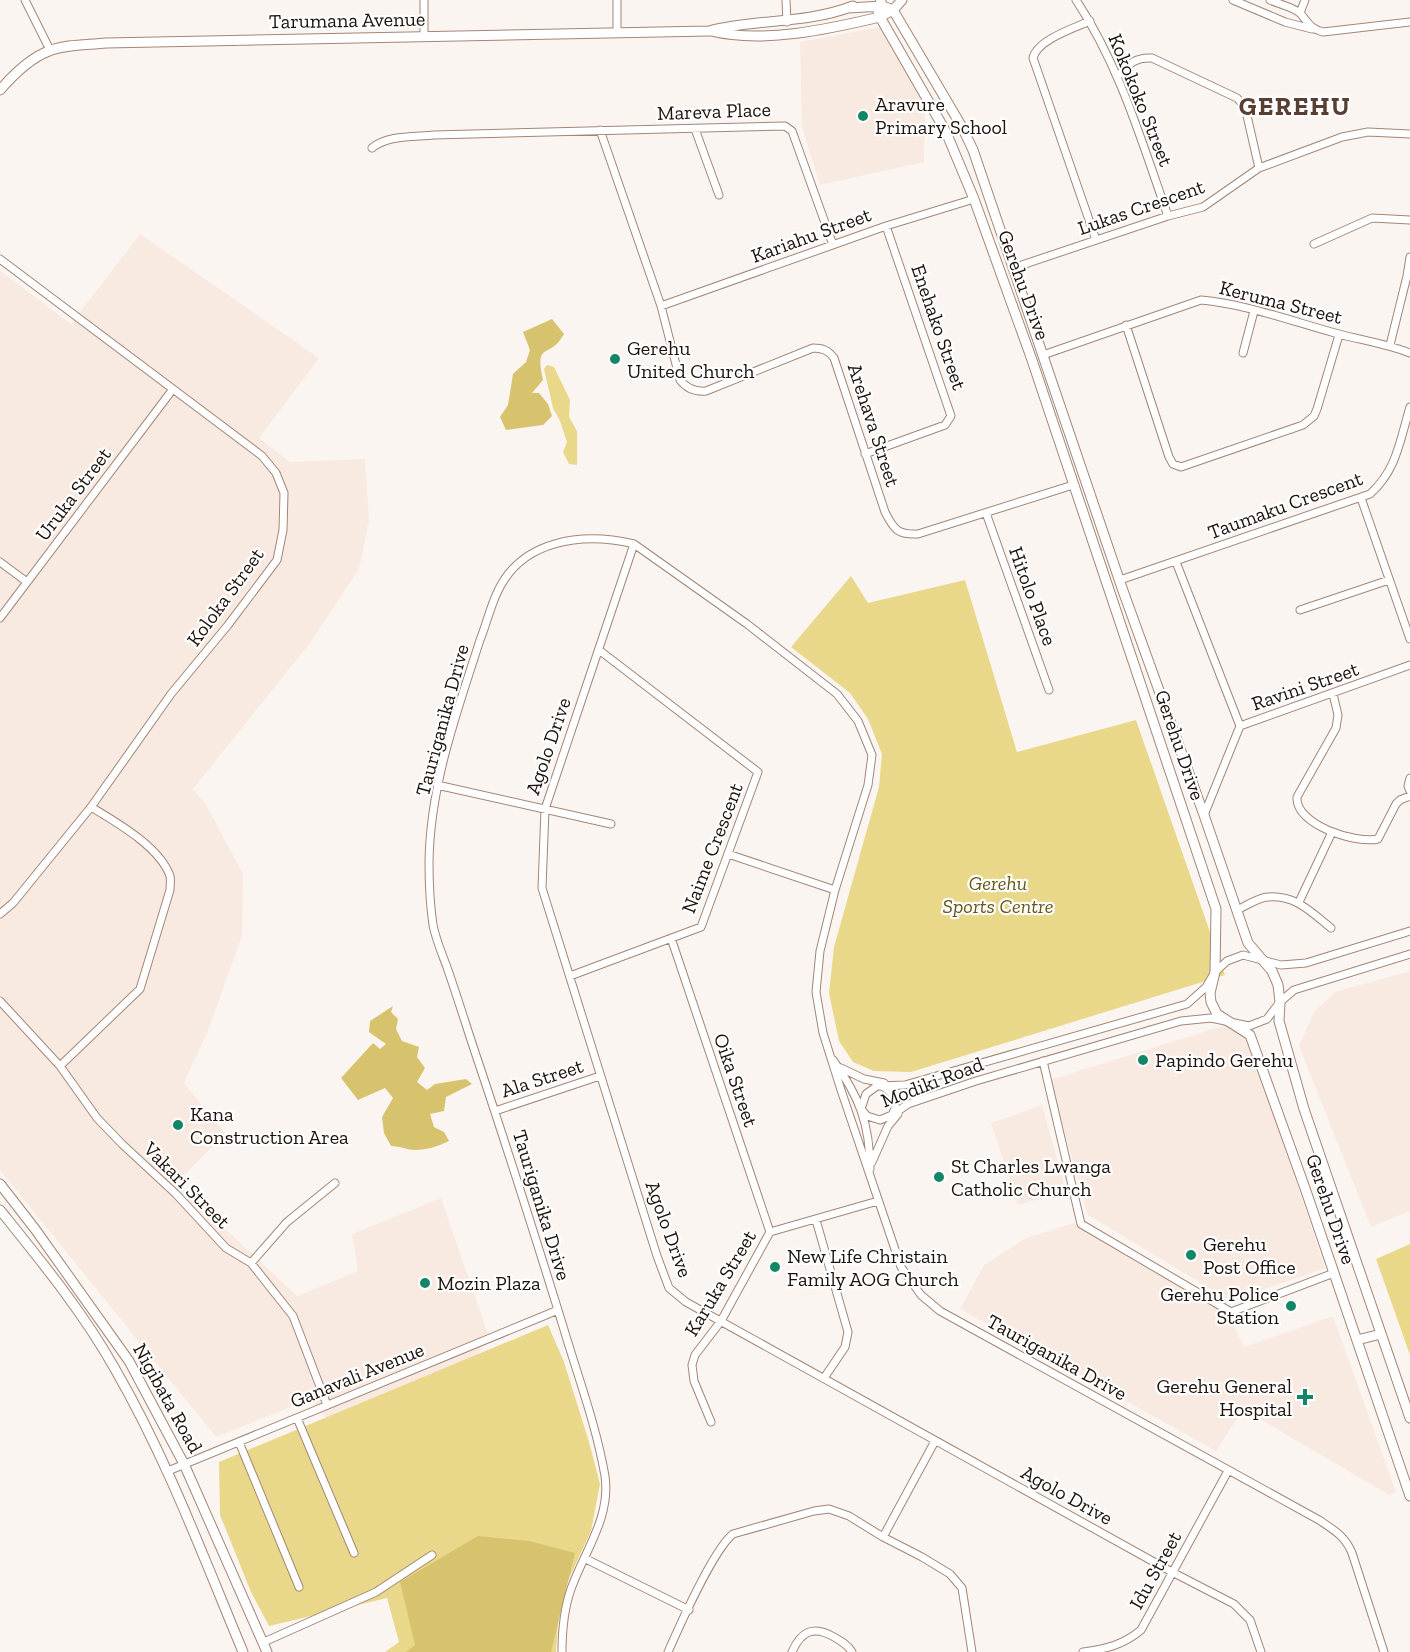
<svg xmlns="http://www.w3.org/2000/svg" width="1410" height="1652" font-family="'Zilla Slab',serif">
  <rect width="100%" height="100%" fill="#fbf5f1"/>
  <!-- built -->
  <path fill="#f9eae1" d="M881,27L925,105L924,162L820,185L802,127L800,42Z
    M140,234L319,358L259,438L290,462L365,459L369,520L359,569L310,643L193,789L207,806L243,874L242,936L209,1028L184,1083L225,1133L177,1183L297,1296L358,1271L352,1234L441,1198L488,1334L477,1359L327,1419L311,1399L216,1437L0,1170V271L71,324Z
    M1410,971V1211L1371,1227L1299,1046L1314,1012L1335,992Z
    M1242,1020L1325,1268L1231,1301L1088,1215L1050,1080Z
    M1042,1105L1066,1191L1018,1205L991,1123Z
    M1074,1223L1230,1317L1244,1347L1333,1316L1396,1492L1389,1495L1243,1409L1216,1451L960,1309L984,1265L1026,1238Z"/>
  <!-- green -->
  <path fill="#e9d88a" d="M547,365L554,367L570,400L569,417L577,431V465L569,464L563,452L567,442L560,421L553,408L544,369Z
    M851,576L868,603L965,580L1017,752L1136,720L1225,975L911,1072L874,1071L853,1062L839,1041L829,993L834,947L879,787L882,754L868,719L850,693L791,647Z
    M1410,1244V1355L1376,1259Z
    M548,1325L564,1362L589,1442L600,1484L591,1531L560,1598L556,1652H385L399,1642L387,1598L269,1626L251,1592L220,1515L219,1462Z"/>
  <!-- forest -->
  <path fill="#d7c36e" d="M552,319L564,334C550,360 534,340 543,380L532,393H539L548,404L552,416L543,425L506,430L500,417L508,405L513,374L526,362L530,350L523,332Z
    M393,1006L391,1012L398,1019L396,1029L402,1041L419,1047L417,1057L425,1068L417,1082L427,1090L435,1084L466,1079L472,1084L446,1097L444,1111L430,1114L434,1127L444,1132L449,1141C439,1146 427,1150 415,1150C407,1150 400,1146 391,1146L384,1133L382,1117L393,1098L385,1088L358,1100L341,1078L373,1043L380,1049L386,1044L369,1032L370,1021Z
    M478,1536L529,1541L575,1553L551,1652H406L415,1645L400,1582Z"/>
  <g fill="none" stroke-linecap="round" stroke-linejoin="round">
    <defs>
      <path id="street" d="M25,0L50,50
        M424,0V36
        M786,0L787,22
        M1076,0C1120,66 1142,143 1168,216
        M1233,0L1285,22L1312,29
        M1270,0C1278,4 1294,7 1301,14C1308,23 1311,29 1323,32L1410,22
        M1300,13L1305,0
        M1090,21C1074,28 1037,40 1033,58L1096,240
        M617,32V0
        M1118,76C1129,64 1135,57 1152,58L1237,98L1245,107L1259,168
        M695,129L719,195
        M600,130L661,306L680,380C687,389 695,392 706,391L813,348C822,348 828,350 834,358L885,512C894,530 898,535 918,534L1073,485
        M372,148C387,135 414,137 434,135L785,126L792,131L833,245
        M1314,244L1372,218L1410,220
        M0,259L262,456L276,473L284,493L283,530L277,560L228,625L171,694L91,807L13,903L0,914
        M1013,268L1168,216L1203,207L1259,168L1342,137L1368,132L1410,134
        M661,306L886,226L974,199
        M1126,325L1169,457L1173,464L1181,467L1303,425L1314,416L1317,409L1339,335
        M1390,345L1407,276L1410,257
        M1243,353L1254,311
        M1043,355L1201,300C1246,304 1291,321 1335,333C1360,340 1385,343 1410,353
        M865,454L945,425L951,416L886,226
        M1361,498L1410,639
        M986,513L1049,690
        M634,544L545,809L542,888L657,1256L669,1288L686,1302L1172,1572L1234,1604L1250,1620L1261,1652
        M0,562L27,582
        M1176,562L1240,726L1410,665
        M1120,580L1370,494C1397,470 1400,440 1410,407
        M1300,610L1389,580
        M0,618L173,389
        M1333,694L1338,715L1336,728L1297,797C1295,825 1356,844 1378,839L1396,804L1400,800L1410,796
        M1410,778L1408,786L1410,791
        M437,785L611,824
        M1204,815L1240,726
        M728,854L835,890
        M1299,902L1332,832
        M1237,910C1246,906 1259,897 1268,897C1296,895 1311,912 1331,928
        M671,938L770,1232
        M570,976L701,927L758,772L599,650
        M0,1001L60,1066L97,1118L122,1144L176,1194L226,1248L251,1263L293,1316L327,1405
        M833,1060C859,1096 870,1124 870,1169
        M1043,1061L1081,1224L1231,1312L1334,1273
        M60,1066L140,989L170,890C170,886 171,880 170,876C160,847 116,822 91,807
        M841,1068L864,1079L884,1083
        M882,1086C892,1091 899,1102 893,1113
        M861,1109L866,1094L877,1086L905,1085L1187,1004L1206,987L1215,972L1227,961L1243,955L1281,965L1306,963L1410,931
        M861,1109L867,1116L880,1120L892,1115L908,1104L976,1081L1181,1021L1211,1018L1249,1026L1267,1019L1280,1002L1294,990L1410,954
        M495,1111L600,1076
        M872,1162L888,1126L898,1114
        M816,1220L848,1332L845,1347L824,1378
        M251,1263L287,1222L335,1183
        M297,1418L354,1553
        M711,1422L694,1381L692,1365L695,1355L721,1321L770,1232L878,1201
        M239,1442L299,1587
        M168,1471L558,1310
        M883,1537L935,1441
        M586,1559L689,1610
        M264,1642L376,1592L432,1555
        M562,1652C562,1632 564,1609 571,1589C584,1552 611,1518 605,1476C596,1424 577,1374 562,1323C536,1239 509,1154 481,1070C470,1038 460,1005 449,973C444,958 436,941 433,925C430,905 429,883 429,862C430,785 457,712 480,640C486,625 490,608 497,593C521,539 583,532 634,544L747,624L837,694L858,721L872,755L868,785L835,890L820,951L816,992L823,1033L841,1090L901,1267L921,1295L940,1311L1319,1520C1334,1530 1345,1536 1352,1553L1384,1652
        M668,1652C679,1627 714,1549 733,1534L814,1511L829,1509L849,1516L883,1537L922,1557L950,1574L962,1588L972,1652
        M792,1652C801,1631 814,1625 834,1637C841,1641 848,1645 852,1652
        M1083,1652C1106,1649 1123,1645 1141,1630L1228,1471"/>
      <path id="secondary" d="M881,0L878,11L880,17L946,132L974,199L1032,360L1216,909L1215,972L1210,993L1211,1002L1217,1014L1250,1035L1306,1191L1410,1496
        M848,8L883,6L893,10L962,127L973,150L1122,588L1204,815L1248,943L1272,971L1278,985L1280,1002L1279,1021L1304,1109L1410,1418
        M711,31C763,44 829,29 880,17L893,10L902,0
        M0,90C13,75 30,58 49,51C66,44 88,45 106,43L709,31C758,18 803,25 853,6
        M0,1184L35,1229L129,1361L184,1464L267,1652
        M0,1210C41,1261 83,1312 115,1369C167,1459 203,1556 243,1652
        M1357,1340L1381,1334"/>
    </defs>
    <!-- street casing -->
    <use href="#street" stroke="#a38677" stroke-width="9"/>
    <!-- secondary casing -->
    <use href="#secondary" stroke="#a38677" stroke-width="11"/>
    <!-- street -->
    <use href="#street" stroke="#fff" stroke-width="7"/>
    <!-- secondary -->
    <use href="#secondary" stroke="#fff" stroke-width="9"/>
  </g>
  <!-- markers -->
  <g fill="#138665" stroke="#fff" stroke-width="2">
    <circle cx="863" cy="116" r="6"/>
    <circle cx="615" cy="359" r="6"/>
    <circle cx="1143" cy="1060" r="6"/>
    <circle cx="178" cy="1125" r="6"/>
    <circle cx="939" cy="1177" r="6"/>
    <circle cx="1191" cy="1255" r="6"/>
    <circle cx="775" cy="1267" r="6"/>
    <circle cx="425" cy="1283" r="6"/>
    <circle cx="1291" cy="1306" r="6"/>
    <path d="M1302 1388h6v6h6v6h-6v6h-6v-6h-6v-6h6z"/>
  </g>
  <g text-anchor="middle" stroke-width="4.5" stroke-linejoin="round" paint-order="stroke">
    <!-- street labels -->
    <g font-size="20" fill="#1d120c" stroke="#fff">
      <text transform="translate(347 20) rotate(-1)" y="7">Tarumana Avenue</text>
      <text transform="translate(1141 100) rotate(68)" y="7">Kokokoko Street</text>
      <text transform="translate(714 111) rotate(-2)" y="7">Mareva Place</text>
      <text transform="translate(1141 207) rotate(-19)" y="7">Lukas Crescent</text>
      <text transform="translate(811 235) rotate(-20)" y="7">Kariahu Street</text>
      <text transform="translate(1024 285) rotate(70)" y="7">Gerehu Drive</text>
      <text transform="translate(1281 302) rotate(14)" y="7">Keruma Street</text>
      <text transform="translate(939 327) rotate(71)" y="7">Enehako Street</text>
      <text transform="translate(874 425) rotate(72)" y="7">Arehava Street</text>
      <text transform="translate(73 494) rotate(-53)" y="7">Uruka Street</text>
      <text transform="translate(1285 505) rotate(-20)" y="7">Taumaku Crescent</text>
      <text transform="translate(1033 596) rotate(70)" y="7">Hitolo Place</text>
      <text transform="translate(225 597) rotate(-54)" y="7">Koloka Street</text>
      <text transform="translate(1305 686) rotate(-19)" y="7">Ravini Street</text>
      <text transform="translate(442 720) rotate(-75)" y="7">Tauriganika Drive</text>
      <text transform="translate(1180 745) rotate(71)" y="7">Gerehu Drive</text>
      <text transform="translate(548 746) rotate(-71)" y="7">Agolo Drive</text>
      <text transform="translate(712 848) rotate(-69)" y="7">Naime Crescent</text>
      <text transform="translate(542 1078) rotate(-18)" y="7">Ala Street</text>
      <text transform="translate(736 1080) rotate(71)" y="7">Oika Street</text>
      <text transform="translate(932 1082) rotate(-21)" y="7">Modiki Road</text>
      <text transform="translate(187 1185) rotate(45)" y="7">Vakari Street</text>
      <text transform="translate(542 1205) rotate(73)" y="7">Tauriganika Drive</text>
      <text transform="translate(1331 1209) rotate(71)" y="7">Gerehu Drive</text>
      <text transform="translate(669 1229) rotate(70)" y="7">Agolo Drive</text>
      <text transform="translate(720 1283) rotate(-59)" y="7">Karuka Street</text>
      <text transform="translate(1057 1357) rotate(29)" y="7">Tauriganika Drive</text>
      <text transform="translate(357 1375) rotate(-22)" y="7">Ganavali Avenue</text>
      <text transform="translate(168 1398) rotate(61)" y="7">Nigibata Road</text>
      <text transform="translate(1067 1495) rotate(29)" y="7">Agolo Drive</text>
      <text transform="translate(1155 1570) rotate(-61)" y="7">Idu Street</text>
    </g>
    <!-- poi labels -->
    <g font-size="20" fill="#1d120c" stroke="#fff" text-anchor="start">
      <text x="875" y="111">Aravure<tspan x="875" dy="23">Primary School</tspan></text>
      <text x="627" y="355">Gerehu<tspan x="627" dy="23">United Church</tspan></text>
      <text x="1155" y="1067">Papindo Gerehu</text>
      <text x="190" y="1121">Kana<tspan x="190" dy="23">Construction Area</tspan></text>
      <text x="951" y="1173">St Charles Lwanga<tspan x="951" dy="23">Catholic Church</tspan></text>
      <text x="1203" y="1251">Gerehu<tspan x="1203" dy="23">Post Office</tspan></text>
      <text x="787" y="1263">New Life Christain<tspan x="787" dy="23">Family AOG Church</tspan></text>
      <text x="437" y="1290">Mozin Plaza</text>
      <text x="1279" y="1301" text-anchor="end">Gerehu Police<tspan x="1279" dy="23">Station</tspan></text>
      <text x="1292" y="1393" text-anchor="end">Gerehu General<tspan x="1292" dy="23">Hospital</tspan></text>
    </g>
    <!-- park labels -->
    <g font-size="20" font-style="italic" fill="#655717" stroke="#fff">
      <text x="998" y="890">Gerehu<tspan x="998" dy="23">Sports Centre</tspan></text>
    </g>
    <!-- district labels -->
    <g font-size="26" font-weight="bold" letter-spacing="1.5" fill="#583f32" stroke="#fff">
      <text x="1295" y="115">GEREHU</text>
    </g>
  </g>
</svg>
